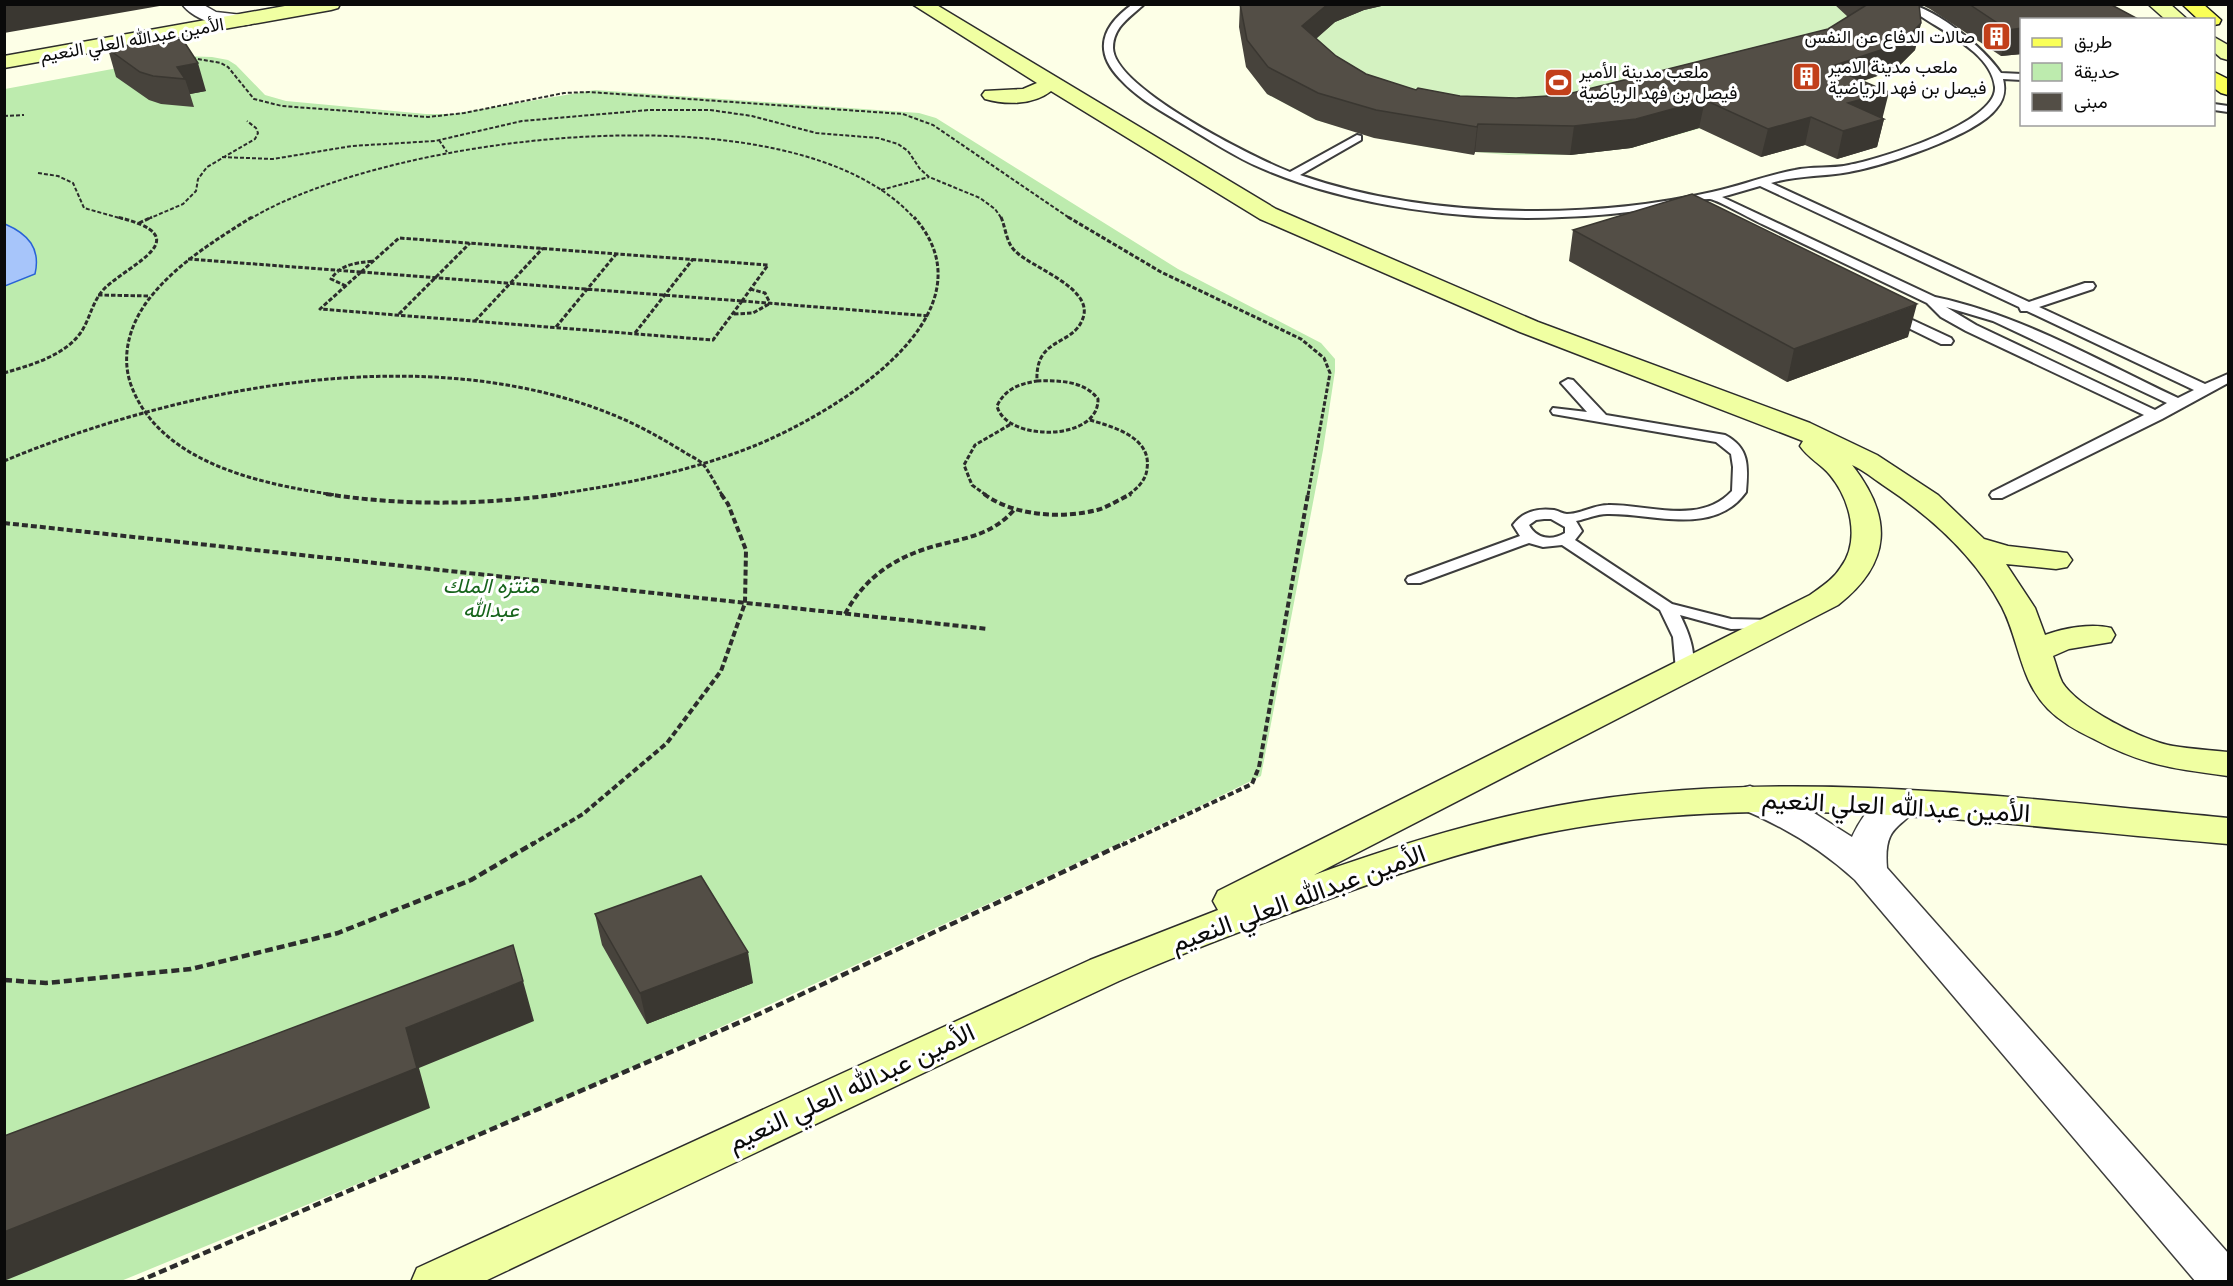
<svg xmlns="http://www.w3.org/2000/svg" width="2233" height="1286" font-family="'Times New Roman',Vazirmatn,serif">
  <rect width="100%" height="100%" fill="#fdffe7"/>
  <!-- green -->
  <path fill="#bdebae" d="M182,56L212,57L228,60L236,65L265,95L286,101L426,114H453L595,90L919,113L936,118L1178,269L1321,343L1335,359V371L1323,450L1261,776L1198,807L569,1097L121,1281L5,1282V89Z"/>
  <!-- pitch -->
  <path fill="#d4f2c1" d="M1874,4L1915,49L1895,70L1822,94L1631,148L1570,155H1508L1439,149L1388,140L1316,120L1267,94L1277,5Z"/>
  <!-- water -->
  <path fill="#a7c5fa" stroke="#2963d6" stroke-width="1.5" d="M5,224C28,234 41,248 35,274L5,286Z"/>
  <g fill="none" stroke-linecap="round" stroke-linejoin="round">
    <defs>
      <path id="lane" d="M1133,4H1144C1131,17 1113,26 1113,48C1114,88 1254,158 1290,172L1357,135L1361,136V140L1300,175C1375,201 1458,211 1537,211C1595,211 1655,205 1712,192C1740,186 1767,175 1795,170C1813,166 1831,169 1849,165C1878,160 1998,123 1995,87C1991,48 1930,27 1904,4C1932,4 1985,49 2001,73L2022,74V80L2003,79C2006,91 2004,100 1996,109C1975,136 1883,166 1849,172C1822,177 1798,175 1771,183L2029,302L2085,283H2093L2095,286L2093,289L2039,307L2205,384L2228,374V383L2162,419L2002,498H1992L1990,495L1992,492L2144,415L1966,331L1941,317L1927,303C1872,277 1817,250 1762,224C1751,219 1720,201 1710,199C1700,198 1679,206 1667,207C1633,212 1598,216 1562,217C1469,222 1347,206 1261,168C1235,157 1211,141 1186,126C1163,112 1138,99 1120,79C1092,50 1103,25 1133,4ZM1760,186L2019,307L2021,311H2027L2194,390L2178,398C2099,361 2021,315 1935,297L1722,197ZM1946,307L1993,321L2167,403L2155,410L1976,325Z
        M2214,104L2228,106V112L2214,110Z
        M1893,311L1951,338L1953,341L1951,344H1941L1888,318L1887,315Z
        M1568,379L1573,380L1606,415L1725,435C1750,448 1748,467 1746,492C1714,537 1653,513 1607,514C1597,514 1586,519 1576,521L1582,531L1575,540L1672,604L1731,619L1771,620L1777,622L1779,625L1777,628L1731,629L1680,615C1688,631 1699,657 1690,674H1678L1676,670L1673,637L1660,610L1562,545L1543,547L1529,543L1420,583H1408L1406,580L1408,577L1520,536L1513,525C1523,511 1538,508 1554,510C1559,511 1563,514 1567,514C1581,514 1594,505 1608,505C1648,504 1699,526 1732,491L1733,467L1731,454L1716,442L1553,414L1551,411L1553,408L1587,412L1561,383ZM1544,519H1551L1565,527V533C1552,541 1536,539 1529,525L1536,520Z"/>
      <path id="street" d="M182,4H202L216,12L251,16L253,20L251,24C229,29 196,23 182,4Z
        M1750,786L1811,811L1852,837C1864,811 1886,784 1917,792L1922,801C1904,830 1883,821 1887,868L2228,1253V1282H2196L1855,880C1820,848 1781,825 1737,807L1732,798L1737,789Z"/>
      <path id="secondary" d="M296,4H340L338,8L331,10L4,68V56Z
        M912,4H935L1276,209L1538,322L1810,423L1877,455L1938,495L1984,539L2008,546L2067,553L2072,560L2067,567L2056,569L2006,564L2035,608L2045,635C2064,628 2091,623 2111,628L2115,635L2111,642L2069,649L2053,656C2056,664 2058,674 2062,682C2078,708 2144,741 2173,746C2191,749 2210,750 2228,752V776C2174,769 2143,765 2094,739C2077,731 2061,722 2048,709C2019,679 2020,642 2002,607C1975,556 1930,516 1883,485C1873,478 1863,470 1852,465C1893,517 1892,563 1838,605L1314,875C1404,843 1497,814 1592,800C1803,769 2017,798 2228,818V844C2016,827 1805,793 1592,825C1503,838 1418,866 1334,897C1262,923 1189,950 1119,981C1071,1003 1024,1026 976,1048C812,1126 647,1204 483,1282H411L417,1268L1090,960L1218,910L1213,901L1218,891L1810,595C1821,587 1834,579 1841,567C1861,540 1850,499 1830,475C1821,464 1808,458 1800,446L1803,441L1520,332L1260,219L1051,91C1033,105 1006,105 985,99L982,95L985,91L1023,89L1037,83Z
        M2148,4H2170L2188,20H2166Z
        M2214,37L2228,45V60L2221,58L2214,52Z"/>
      <path id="primary" d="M2182,4H2203L2221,20L2219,24L2214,25V20H2199Z
        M2214,72L2228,79V95L2221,93L2214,88Z"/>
    </defs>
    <!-- lane casing -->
    <use href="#lane" stroke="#3d3d3d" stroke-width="4"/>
    <!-- street casing -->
    <use href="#street" stroke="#3d3d3d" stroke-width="3"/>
    <!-- secondary casing -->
    <use href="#secondary" stroke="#2c2c2c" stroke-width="3"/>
    <!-- primary casing -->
    <use href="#primary" stroke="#1b1b1b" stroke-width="3"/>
    <!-- path-far3 -->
    <path stroke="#2c2c2c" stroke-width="2" stroke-dasharray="4 2" stroke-linecap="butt" d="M192,58L221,63L228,67L254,99L282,106L428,117L464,113L564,93L589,92L903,114L933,125L1071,219
      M4,116L24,115
      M439,140L447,152
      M222,157L273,159L352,146L435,141L522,121L649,110H710L752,116L816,133L878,138L898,144L908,151L920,169L929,177L980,198L995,209L1002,219
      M38,173L58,176L73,183L84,208L123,219
      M881,190L929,177
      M148,219L183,204L196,191L198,179L207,167L255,139L258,133L256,128L247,121
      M250,219C389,135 796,83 915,219"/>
    <!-- path-far2 -->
    <path stroke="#2c2c2c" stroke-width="3" stroke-dasharray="4.5 2" stroke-linecap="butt" d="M252,217C214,241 173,266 146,303C129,327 121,357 131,385C160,464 262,484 335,495
      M1001,217C1006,229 1006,242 1015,251C1032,268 1094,288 1083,318C1073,347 1035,336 1037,381
      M1068,217L1161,272L1301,339L1324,358L1330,373L1308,495
      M139,223L152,217
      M188,259L361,272
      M361,272L742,301
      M361,272L320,309L713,340L742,301
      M361,272L399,238L768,265L742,301
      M346,286L331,279C341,264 356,263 373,261
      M750,289L765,293L770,303
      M98,295L150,296
      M742,301L930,316
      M399,314L470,243
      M734,314L753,313L769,304
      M475,321L543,248
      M556,327L617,253
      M635,333L693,259
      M4,373C31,365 68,355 83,329C91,315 93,300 105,288C131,263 200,237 117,217
      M1037,381C1058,380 1085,381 1098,399C1099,442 1006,442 997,406C1005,389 1019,384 1037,381Z
      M1090,420C1113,427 1152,437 1147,469C1146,480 1137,489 1128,495
      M4,461C184,386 429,338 616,416C640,426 661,438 684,452C690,456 698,459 703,464C710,473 716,485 722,495
      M551,495C620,485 689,472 754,446C830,415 1001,316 914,217
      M986,495L972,485L964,465L975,445L1011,424"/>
    <!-- path-far1 -->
    <path stroke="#2c2c2c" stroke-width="4" stroke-dasharray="6 3" stroke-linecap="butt" d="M326,494C403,506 484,505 561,494
      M984,494C1014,516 1061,519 1097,510C1108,507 1120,499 1131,494
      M4,523L988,629
      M845,614C865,577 895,557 935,546C965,538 992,535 1014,510
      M531,845L583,814L667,743L721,671L745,603L746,550L728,504L721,494
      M1122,845L1252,784L1259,767L1308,494"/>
    <!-- path -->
    <path stroke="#2c2c2c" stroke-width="4.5" stroke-dasharray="8 4" stroke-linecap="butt" d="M4,980L46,983L191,969L338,933L471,880L534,843
      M137,1282L759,1014L1125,843"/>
    <!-- lane -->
    <use href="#lane" fill="#fff" fill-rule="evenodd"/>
    <!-- street -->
    <use href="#street" fill="#fff" fill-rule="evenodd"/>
    <!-- secondary -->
    <use href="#secondary" fill="#f0ffa2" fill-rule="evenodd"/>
    <!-- primary -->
    <use href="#primary" fill="#faff57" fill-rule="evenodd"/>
  </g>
  <!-- wall -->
  <path fill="#47433c" d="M1240,4H1390L1364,10L1335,22L1316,39L1336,56L1366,74L1416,90L1460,96L1516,98L1564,95L1828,29L1848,17L1834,4H1919L1921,23L1915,50L1895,70L1863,81L1883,118L1884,119L1877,147L1837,159L1805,145L1761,157L1699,128L1631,148L1570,155L1475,152L1474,155L1374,138L1316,120L1267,94L1246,67L1239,27Z
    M1920,4H2110L2138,19L2137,20H2022V54L2001,56L1930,9Z
    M165,38L206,91L190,94L194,107L161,104L149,100L116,77L108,49Z
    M1573,230L1908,337L1787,382L1569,261Z
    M595,914L753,983L647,1024L602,945Z"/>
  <!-- shaded-wall -->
  <path fill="#3a3731" d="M15,4H171L4,33V6Z
    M1328,4H1390L1364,10L1335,22L1300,52L1302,26Z
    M1921,23L1915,50L1895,70L1822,94L1829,67Z
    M2022,28V54L2001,56L2008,30Z
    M198,63L206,91L190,94L185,79L177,67Z
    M1889,92L1882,120L1884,119L1877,147L1837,159L1843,131L1848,103Z
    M1705,100L1699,128L1631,148L1570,155L1574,126Z
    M1811,117L1805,145L1761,157L1768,129Z
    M1478,124L1475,152L1474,155L1477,127Z
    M1917,304L1908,337L1787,382L1794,349Z
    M748,952L753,983L647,1024L640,993Z
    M523,981L534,1021L419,1068L430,1108L4,1281V1232L406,1028Z"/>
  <!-- building -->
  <path fill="#534e46" stroke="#3a3731" stroke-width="1.5" d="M1240,4H1328L1302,26L1336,56L1366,74L1416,90L1418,88L1460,96L1516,98L1564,95L1828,29L1868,4H1919L1921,23L1902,43L1829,67L1889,92L1848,103L1884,119L1843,131L1811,117L1768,129L1705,100L1636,119L1574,126L1478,124L1477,127L1376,110L1318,93L1268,67L1247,40Z
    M1969,4H2110L2138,19L2127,20H2022V28L2008,30Z
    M165,38L183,40L198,63L177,67L185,79L153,76L140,72L108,49Z
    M1692,194L1917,304L1794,349L1573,230Z
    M701,876L748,952L640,993L595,914Z
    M513,945L523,981L406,1028L417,1068L4,1232V1136Z"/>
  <!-- icons -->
  <defs>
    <symbol id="building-square" viewBox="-11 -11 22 22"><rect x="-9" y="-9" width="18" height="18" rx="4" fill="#c23f1a" stroke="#fff"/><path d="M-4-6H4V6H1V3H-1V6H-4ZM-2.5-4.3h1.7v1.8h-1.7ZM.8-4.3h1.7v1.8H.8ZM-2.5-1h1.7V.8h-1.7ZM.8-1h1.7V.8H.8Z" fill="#fff"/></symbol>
    <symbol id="stadium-square" viewBox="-11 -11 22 22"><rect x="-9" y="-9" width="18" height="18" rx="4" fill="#c23f1a" stroke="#fff"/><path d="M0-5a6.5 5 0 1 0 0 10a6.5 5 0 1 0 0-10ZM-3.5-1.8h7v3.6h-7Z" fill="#fff"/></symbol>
  </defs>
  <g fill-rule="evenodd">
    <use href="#building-square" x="1980" y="20" width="33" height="33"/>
    <use href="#building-square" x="1790" y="60" width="33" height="33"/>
    <use href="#stadium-square" x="1542" y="66" width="33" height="33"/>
  </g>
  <g text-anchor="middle" stroke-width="6" stroke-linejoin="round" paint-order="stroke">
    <!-- far-poi labels -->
    <g font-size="18" fill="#0a0a0a" stroke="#fff" text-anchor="start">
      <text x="1975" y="43" text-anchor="end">صالات الدفاع عن النفس</text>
      <text x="1828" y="73">ملعب مدينة الامير<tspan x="1828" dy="21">فيصل بن فهد الرياضية</tspan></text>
      <text x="1579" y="78">ملعب مدينة الأمير<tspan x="1579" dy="21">فيصل بن فهد الرياضية</tspan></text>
    </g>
    <!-- far-street labels -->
    <g font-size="18" fill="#0a0a0a" stroke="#fff">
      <text transform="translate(132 40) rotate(-10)" y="6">الأمين عبدالله العلي النعيم</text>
    </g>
    <!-- park labels -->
    <g font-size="21" font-style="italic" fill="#17641c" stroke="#fff">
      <text x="491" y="593">منتزه الملك<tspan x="491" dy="24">عبدالله</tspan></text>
    </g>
    <!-- near-street labels -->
    <g font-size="26" fill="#0a0a0a" stroke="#fff">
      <text transform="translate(1896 806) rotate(3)" y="9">الأمين عبدالله العلي النعيم</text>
      <text transform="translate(1298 898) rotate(-20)" y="9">الأمين عبدالله العلي النعيم</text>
      <text transform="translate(851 1087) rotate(-25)" y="9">الأمين عبدالله العلي النعيم</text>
    </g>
  </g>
  <!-- border -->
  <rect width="2233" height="1286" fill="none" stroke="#0a0a0a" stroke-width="12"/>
  <!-- legend -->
  <rect x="2020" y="18" width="195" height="108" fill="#ffffff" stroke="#9d9d9d" stroke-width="1.5"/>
  <rect x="2032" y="38" width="30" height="9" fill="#faff57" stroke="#9d9d9d" stroke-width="1.5"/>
  <text x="2074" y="48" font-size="18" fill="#0a0a0a">طريق</text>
  <rect x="2032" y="63" width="30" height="18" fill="#bdebae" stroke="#9d9d9d" stroke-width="1.5"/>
  <text x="2074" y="78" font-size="18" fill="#0a0a0a">حديقة</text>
  <rect x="2032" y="93" width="30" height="18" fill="#534e46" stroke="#9d9d9d" stroke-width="1.5"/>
  <text x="2074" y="108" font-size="18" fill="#0a0a0a">مبنى</text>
</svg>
